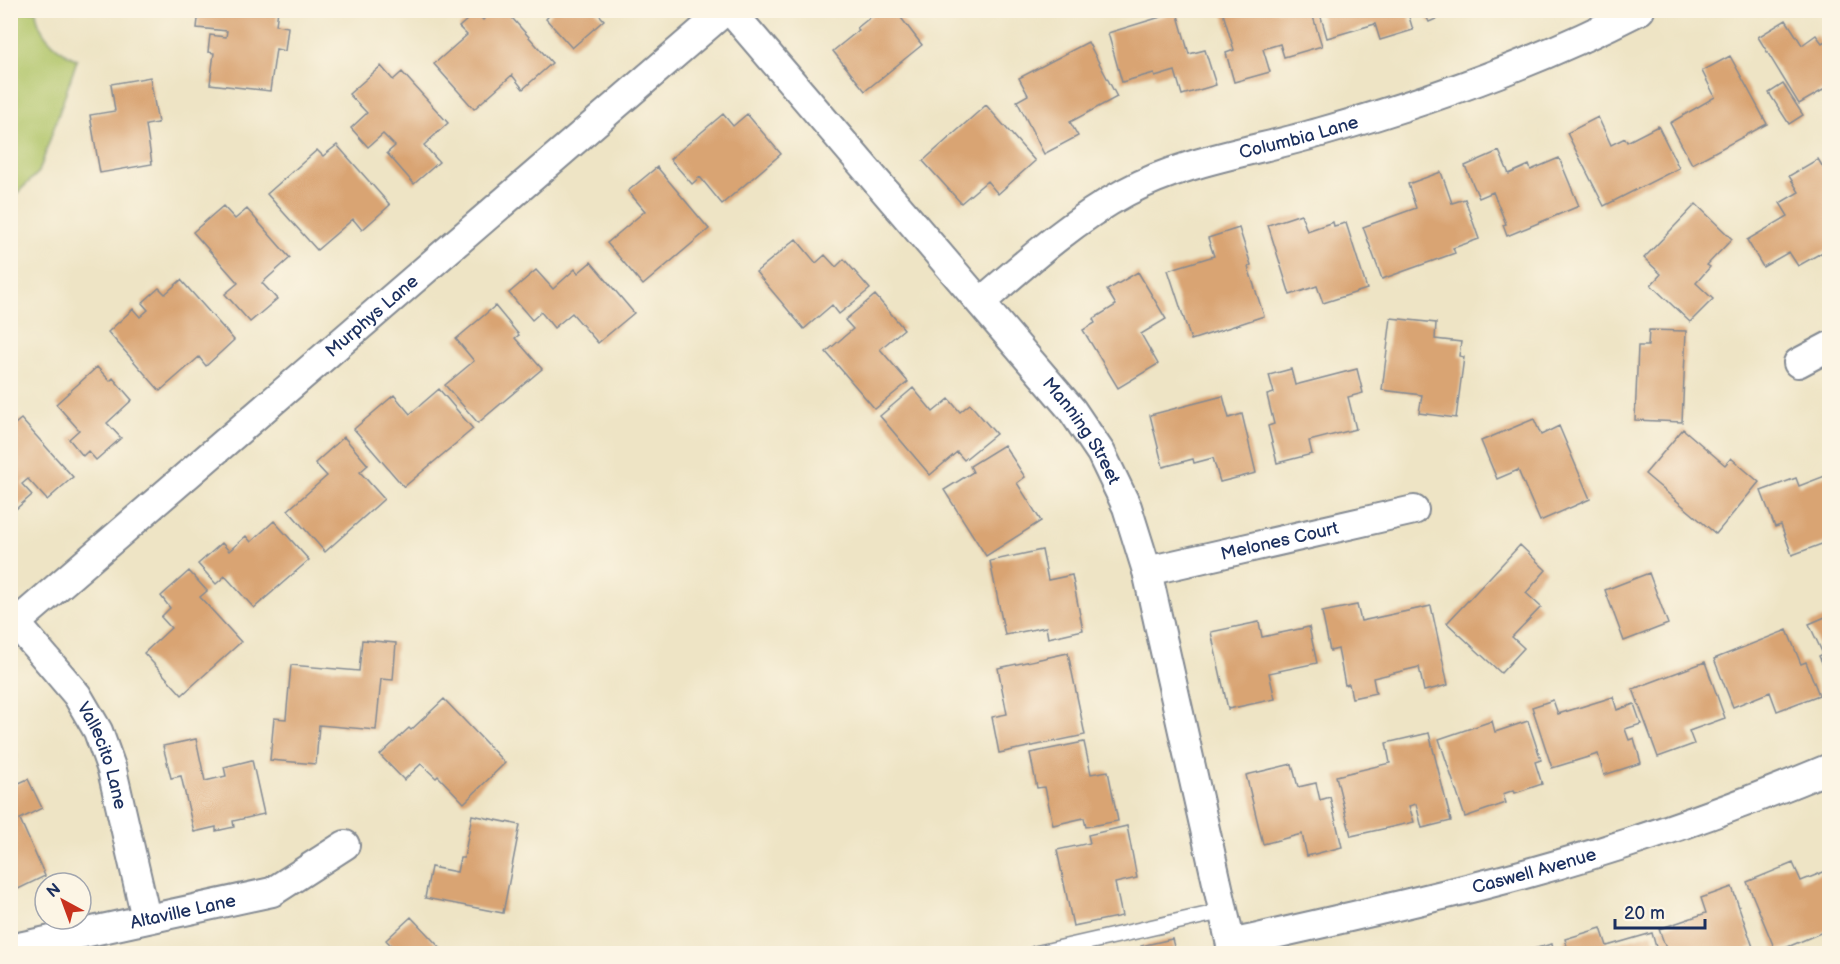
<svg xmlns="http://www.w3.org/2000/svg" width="1840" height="964" font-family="'Balsamiq Sans',sans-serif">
  <rect width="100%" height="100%" fill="#fcf5e5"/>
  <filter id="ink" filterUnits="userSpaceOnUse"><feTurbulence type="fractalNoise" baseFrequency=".0167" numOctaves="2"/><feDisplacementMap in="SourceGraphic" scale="12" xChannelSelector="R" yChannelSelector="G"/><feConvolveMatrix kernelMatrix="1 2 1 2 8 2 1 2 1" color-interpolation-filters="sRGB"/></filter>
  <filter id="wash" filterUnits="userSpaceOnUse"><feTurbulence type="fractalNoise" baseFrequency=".008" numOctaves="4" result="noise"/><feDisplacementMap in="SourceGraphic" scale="24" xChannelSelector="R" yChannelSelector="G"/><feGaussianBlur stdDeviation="1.35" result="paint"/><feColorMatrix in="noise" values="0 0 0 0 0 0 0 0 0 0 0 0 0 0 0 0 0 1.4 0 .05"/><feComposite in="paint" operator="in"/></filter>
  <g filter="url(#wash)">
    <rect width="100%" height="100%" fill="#eee4c5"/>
    <!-- green -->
    <path fill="#b0c569" stroke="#667a64" stroke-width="1.5" d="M11,10L36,11C38,35 57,50 77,60L39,172L11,199Z"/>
    <g id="blocks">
      <!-- building -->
      <path fill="#d9a473" d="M199,10H278L276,25L288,27L285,51L276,49L270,91L210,84L214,53L208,52L210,35L226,37L227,31L197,28Z
        M494,10H505L552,63L523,89L512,75L474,109L434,64L467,35L459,27L476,12L483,20Z
        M554,10H595L604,20L572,48L546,19Z
        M870,10H895L922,45L865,91L833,51L859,30L857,28L873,15Z
        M942,10H963L946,19Z
        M1222,10H1311L1322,46L1284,57L1280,44L1263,49L1270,72L1234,82L1226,53L1234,50Z
        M1319,10H1407L1413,30L1380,40L1375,24L1327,38Z
        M1423,10H1456L1429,22Z
        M1177,12L1189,54L1205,50L1216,85L1182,95L1175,71L1155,77L1154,73L1122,82L1108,33Z
        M1786,20L1802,45L1816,35L1822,43L1830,38V86L1799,104L1758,37Z
        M1088,42L1117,97L1070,122L1078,136L1044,154L1017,101L1028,95L1019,78Z
        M1730,56L1767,124L1692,164L1670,123L1715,97L1702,71Z
        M381,66L393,80L402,72L448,123L424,145L439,162L414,184L387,153L395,146L383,134L368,147L351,128L367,113L349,94Z
        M150,77L158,123L146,125L152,164L100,173L90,115L115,111L111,84Z
        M1783,84L1803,115L1789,124L1769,93Z
        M986,105L1035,161L998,194L987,181L961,203L923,161Z
        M723,114L733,126L747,114L781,154L722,204L700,177L692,184L670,159Z
        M1598,117L1611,145L1625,138L1627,142L1658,126L1679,168L1604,206L1567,133Z
        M337,145L390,205L362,230L353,219L317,250L267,194L317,150L323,156Z
        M1499,151L1509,174L1529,165L1531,170L1559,158L1579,206L1507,236L1503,225L1506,224L1493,192L1479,198L1465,166Z
        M1818,159L1830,179V248L1798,266L1789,252L1763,267L1747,240L1788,216L1780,203L1799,192L1789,176Z
        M657,167L709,229L643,285L607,243L645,211L628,191Z
        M1441,172L1452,203L1465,199L1479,239L1453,248L1455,253L1382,279L1363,227L1416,208L1408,184Z
        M1696,204L1732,239L1707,265L1710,267L1696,283L1713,299L1690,322L1651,285L1661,274L1644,258Z
        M223,206L235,219L247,209L290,258L262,283L277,299L250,322L225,294L238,283L193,232Z
        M1301,214L1307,231L1333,222L1334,226L1346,223L1367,289L1323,303L1317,286L1290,295L1268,225Z
        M1239,228L1251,265L1248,267L1264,316L1191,340L1168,270L1214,256L1208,238Z
        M796,239L816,263L825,255L836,267L844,259L870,289L839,314L832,305L804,329L756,272Z
        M591,262L634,313L598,343L572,313L554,328L541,312L532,320L509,293L536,270L553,289L575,269L578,273Z
        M1138,272L1166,319L1141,334L1158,364L1118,388L1083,330L1095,323L1093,319L1116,305L1107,290Z
        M181,280L234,340L206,366L199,357L160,391L108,332L133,309L140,317L148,310L142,303L159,288L165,294Z
        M875,295L904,329L880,349L908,382L875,409L826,352L853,329L845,320Z
        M495,306L519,335L515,338L542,369L478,423L445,385L474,361L456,339Z
        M1391,318L1436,323L1435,339L1461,342L1459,356L1464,357L1456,418L1419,413L1422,395L1382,390Z
        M1649,330L1686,331L1682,422L1635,420L1638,346H1648Z
        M97,367L110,381L113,378L132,400L107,423L121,438L96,460L88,451L83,456L69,439L79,430L56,404Z
        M1291,369L1295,385L1357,369L1363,393L1348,397L1356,429L1309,441L1312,454L1277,463L1268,426L1274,424L1267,395L1274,393L1269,375Z
        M913,388L933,412L949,399L960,412L970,404L996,434L964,460L957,452L930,475L880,416Z
        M439,389L473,429L404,487L354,429L394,395L410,414Z
        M1223,396L1229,418L1242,414L1256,473L1220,482L1213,458L1194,463L1193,459L1163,467L1150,415Z
        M21,419L73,477L47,500L28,479L22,484L32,495L10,514V428Z
        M1534,419L1541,435L1559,426L1590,499L1540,521L1518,470L1497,479L1481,441Z
        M1683,429L1725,465L1731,458L1759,482L1716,534L1645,474Z
        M344,437L368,465L360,472L384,499L325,552L288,510L327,476L315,463Z
        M1004,445L1025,477L1017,483L1041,521L986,556L944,490L973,472L970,466Z
        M1830,474V541L1792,555L1781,525L1775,527L1761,491L1796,478L1799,486Z
        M274,521L309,560L254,608L225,576L216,584L198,564L222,543L229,551L246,536L251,542Z
        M1520,545L1546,570L1526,593L1541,607L1512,637L1524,648L1501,673L1447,623Z
        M1042,550L1048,580L1072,575L1083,630L1048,638L1046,627L1005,635L990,561Z
        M189,571L207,591L200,597L241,642L182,695L144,653L171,628L161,617L170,608L161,596Z
        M1649,573L1668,624L1624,641L1605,590Z
        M1357,605L1361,621L1431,606L1448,685L1424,691L1419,667L1373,678L1376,693L1352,698L1349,684L1345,685L1338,649L1330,651L1322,612Z
        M1830,615V680L1819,656L1823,654L1809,624Z
        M1259,622L1262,637L1309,627L1317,663L1269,673L1275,699L1228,709L1211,632Z
        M1787,630L1801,664L1806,662L1819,695L1777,711L1770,692L1733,707L1714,659Z
        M362,640L396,643L393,680L381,679L376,730L319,725L316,764L270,760L274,718L286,719L291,665L359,671Z
        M1068,653L1085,735L999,753L992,717L1007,714L998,668Z
        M1705,662L1725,718L1689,731L1694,744L1658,757L1633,689Z
        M1613,697L1617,710L1634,704L1641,724L1625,729L1629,740L1634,738L1641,763L1604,775L1598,754L1552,768L1532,707L1553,700L1558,714Z
        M444,699L505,763L464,803L438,776L436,778L421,764L404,780L380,755L409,728L411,730Z
        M1492,721L1495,732L1528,721L1541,760L1535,762L1542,784L1515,793L1514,790L1503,794L1506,803L1465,817L1439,739Z
        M1429,733L1451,821L1422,828L1416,804L1409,806L1414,822L1351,836L1336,776L1390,763L1386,743Z
        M196,739L205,781L226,776L224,767L252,760L264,814L233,821L234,827L216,831V827L194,832L181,776L171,778L163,746Z
        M10,741L18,757L10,761Z
        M1084,742L1091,774L1108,771L1118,821L1086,827L1084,818L1053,825L1045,787L1037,788L1030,753Z
        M1292,764L1298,787L1316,783L1320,800L1330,797L1342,847L1307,856L1302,834L1263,844L1246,775Z
        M28,779L42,808L20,819L45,876L10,893V787Z
        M472,815L520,825L503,913L425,898L431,867L457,872L460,858H464Z
        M1127,826L1137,878L1115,883L1122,916L1073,926L1057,850L1090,843L1088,835Z
        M1793,863L1801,881L1826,871L1830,879V929L1776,952L1747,882Z
        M1732,887L1753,947L1748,948L1750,954H1668L1659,929L1706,913L1701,898Z
        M411,917L446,954H399L386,940Z
        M1601,928L1607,946L1652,933L1658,954H1569L1565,939Z
        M1172,939L1176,954H1143L1141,946Z
        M1552,944L1554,954H1519L1518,953Z"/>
    </g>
  </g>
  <g filter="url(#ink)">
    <use href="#blocks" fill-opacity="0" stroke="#848a92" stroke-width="1.5"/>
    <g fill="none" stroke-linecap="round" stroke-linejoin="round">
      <defs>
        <path id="lane" d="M1035,954L1224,911"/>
        <g id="street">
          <path id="s1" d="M730,10L1072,410L1101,453L1127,507L1147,571L1233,954"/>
          <path id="s2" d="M981,302C1027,262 1072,221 1126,192C1185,160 1257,151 1321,132C1430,101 1539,62 1640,10"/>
          <path d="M1798,363L1830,346"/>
          <path id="s3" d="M1147,571L1414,510"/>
          <path id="s4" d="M10,616L77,695L98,731L112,770L146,918"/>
          <path id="s5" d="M16,623L726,10"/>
          <path id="s6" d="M1231,944C1331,921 1430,900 1528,873C1630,845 1732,809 1830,768"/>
          <path id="s7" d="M10,949L272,892L345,845"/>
        </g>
      </defs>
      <!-- lane casing -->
      <use href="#lane" stroke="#848a92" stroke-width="18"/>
      <!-- street casing -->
      <use href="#street" stroke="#848a92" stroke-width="32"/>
      <!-- lane -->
      <use href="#lane" stroke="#fff" stroke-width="15"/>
      <!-- street -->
      <use href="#street" stroke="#fff" stroke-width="28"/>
    </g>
  </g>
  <g text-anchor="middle" stroke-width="4.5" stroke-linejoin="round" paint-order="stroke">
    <!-- street labels -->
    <g font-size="18" fill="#1b2f5e" stroke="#fcf5e5">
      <text dy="6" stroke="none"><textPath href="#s2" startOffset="364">Columbia Lane</textPath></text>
      <text dy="6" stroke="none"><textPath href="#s5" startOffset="470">Murphys Lane</textPath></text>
      <text dy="6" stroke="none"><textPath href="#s1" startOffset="549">Manning Street</textPath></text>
      <text dy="6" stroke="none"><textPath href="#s3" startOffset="136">Melones Court</textPath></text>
      <text dy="6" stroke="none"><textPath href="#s4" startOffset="170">Vallecito Lane</textPath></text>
      <text dy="6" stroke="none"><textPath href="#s6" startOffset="312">Caswell Avenue</textPath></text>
      <text dy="6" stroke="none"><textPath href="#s7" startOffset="177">Altaville Lane</textPath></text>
    </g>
  </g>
  <!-- margin -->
  <rect width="1840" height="964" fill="none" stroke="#fcf5e5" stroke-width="36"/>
  <!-- north arrow -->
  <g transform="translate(63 901) rotate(319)"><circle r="28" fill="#fcf5e5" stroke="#a2a6af" stroke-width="1.5"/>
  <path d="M0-4.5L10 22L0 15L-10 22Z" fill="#c8321e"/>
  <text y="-9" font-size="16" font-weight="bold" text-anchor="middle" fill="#1b2f5e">N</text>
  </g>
  <!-- scale -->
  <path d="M1615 919v9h90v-9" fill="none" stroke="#1b2f5e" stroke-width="3"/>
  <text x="1624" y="919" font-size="18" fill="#1b2f5e" stroke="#fcf5e5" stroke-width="4.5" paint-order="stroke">20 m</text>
</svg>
